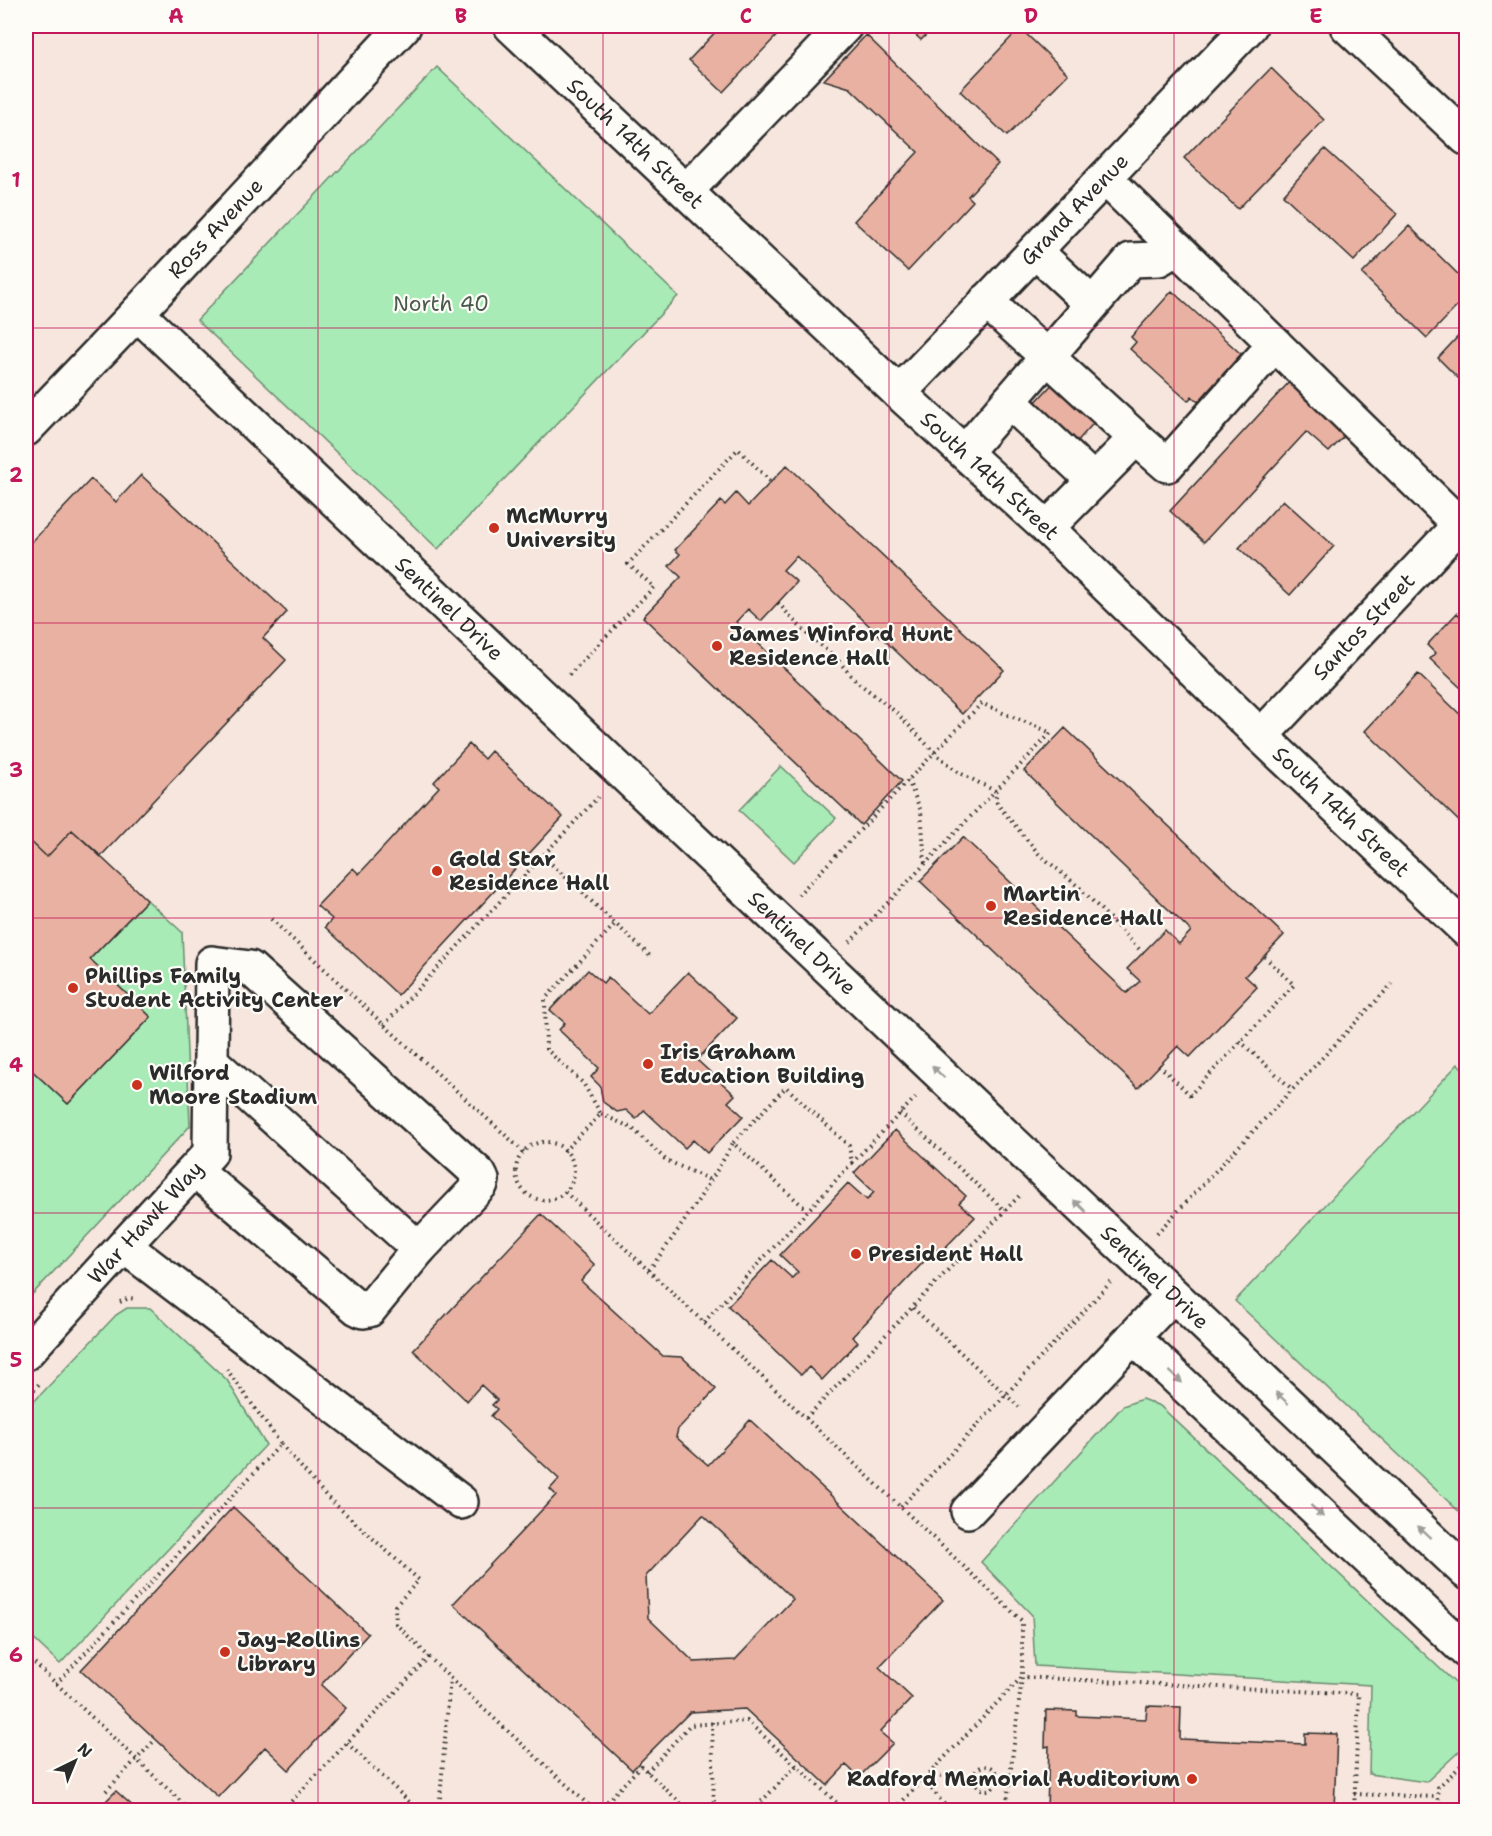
<svg xmlns="http://www.w3.org/2000/svg" width="1492" height="1836" font-family="'Shantell Sans',sans-serif">
  <rect width="100%" height="100%" fill="#f7e6dd"/>
  <filter id="ink" filterUnits="userSpaceOnUse"><feTurbulence type="fractalNoise" baseFrequency=".0167" numOctaves="2"/><feDisplacementMap in="SourceGraphic" scale="12" xChannelSelector="R" yChannelSelector="G"/><feConvolveMatrix kernelMatrix="1 2 1 2 8 2 1 2 1" color-interpolation-filters="sRGB"/></filter>
  <g filter="url(#ink)">
    <!-- green -->
    <path fill="#a8ebb6" stroke="#6a8b70" stroke-width="1.5" d="M437,67L678,296L438,549L197,320Z
      M781,766L836,818L794,862L739,810Z
      M147,900L182,932L190,1126L26,1301V1065L68,1104L151,1017L90,959Z
      M1458,1064L1466,1072V1518L1235,1301Z
      M127,1308H150L227,1380L266,1445L60,1664L26,1632V1410L116,1315Z
      M1142,1399L1160,1406L1466,1693V1745L1426,1782L1369,1774L1371,1685L1035,1666L1032,1615L981,1562L1123,1406Z"/>
    <!-- building -->
    <path fill="#e9b1a1" stroke="#2b2b2b" stroke-width="1.5" fill-rule="evenodd" d="M721,26H786L723,92L689,60Z
      M906,26H935L921,40Z
      M1020,28L1068,74L1007,136L960,91Z
      M866,35L998,164L968,196L973,201L908,271L854,221L918,152L850,88L824,80Z
      M1271,68L1324,120L1238,209L1184,158Z
      M1325,149L1397,214L1354,261L1283,195Z
      M1409,226L1466,282V297L1427,338L1362,274Z
      M1172,291L1241,354L1198,402L1192,396L1188,401L1130,349L1136,342L1131,337Z
      M1466,328V386L1438,358Z
      M1293,378L1350,430L1329,452L1306,432L1204,542L1170,511Z
      M1057,379L1099,417L1074,445L1032,406Z
      M787,465L1004,670L962,714L796,556L783,570L797,582L761,621L748,609L736,622L902,781L861,825L643,617L681,577L669,566L680,554L675,550L721,501L725,505L736,493L748,506Z
      M141,475L287,612L263,638L286,660L101,856L72,830L47,857L26,837V548L91,479L116,502Z
      M1283,500L1334,546L1290,595L1239,548Z
      M1457,613L1465,621L1466,620V683L1461,688L1430,659L1435,653L1427,645Z
      M1418,674L1466,720V828L1365,731Z
      M1065,728L1284,935L1245,976L1257,987L1190,1057L1178,1046L1138,1088L920,881L963,837L1127,993L1140,981L1127,969L1165,930L1179,944L1191,931L1024,771Z
      M469,744L484,759L491,751L563,817L398,995L325,927L332,919L317,906L353,868L359,874L439,787L434,782Z
      M72,830L147,900L90,959L151,1017L68,1104L26,1065V837L47,857Z
      M588,970L603,983L608,977L648,1014L688,972L737,1018L697,1060L735,1095L728,1102L743,1116L707,1153L693,1140L685,1148L644,1110L636,1119L626,1110L617,1112L603,1102L600,1086L591,1077L599,1068L559,1030L565,1023L550,1010Z
      M895,1130L966,1196L959,1203L975,1217L940,1253L936,1249L852,1337L858,1342L822,1380L809,1367L801,1375L728,1306L772,1260L792,1278L798,1272L780,1255L848,1183L867,1200L874,1192L854,1173Z
      M541,1214L595,1265L581,1281L663,1356L682,1357L716,1389L678,1429L676,1437L708,1465L750,1420L943,1600L879,1667L912,1698L880,1732L893,1743L859,1777L846,1765L827,1785L745,1709L690,1712L632,1770L453,1604L556,1495L550,1489L559,1479L491,1416L497,1409L492,1405L497,1400L481,1385L467,1401L413,1350ZM703,1515L793,1599L735,1660L694,1662L648,1618L646,1576Z
      M233,1507L368,1634L321,1685L346,1708L289,1770L265,1747L218,1797L81,1670Z
      M1147,1706L1181,1707L1180,1739L1305,1744V1733L1337,1734L1334,1810H1047L1049,1746L1045,1747L1046,1710L1077,1711V1716L1146,1719Z
      M116,1791L137,1810H97Z"/>
    <g fill="none" stroke-linecap="round" stroke-linejoin="round">
      <defs>
        <g id="minor">
          <path d="M1347,26L1466,138"/>
          <path d="M1105,178L1466,531"/>
          <path d="M686,191L845,26"/>
          <path d="M1035,251L1092,304"/>
          <path d="M986,301L1136,438"/>
          <path id="s1" d="M137,313L1466,1572"/>
          <path id="s2" d="M899,393L1250,26"/>
          <path d="M1009,401L1093,480"/>
          <path id="s3" d="M26,429L137,313L404,26"/>
          <path d="M965,452L1131,260L1159,259L1177,248"/>
          <path d="M1047,528L1136,438L1167,465L1275,344"/>
          <path id="s4" d="M1261,736L1466,518"/>
          <path d="M211,1061L419,1249"/>
          <path d="M124,1246L461,1502"/>
          <path d="M1133,1337L1466,1651"/>
          <path id="s5" d="M26,1353C87,1286 148,1219 210,1153L212,963L250,968L479,1174L482,1180L481,1184L419,1249L369,1310L363,1311L357,1308L195,1170"/>
          <path d="M968,1511L1173,1295"/>
        </g>
        <g id="major">
          <path id="s6" d="M511,26L899,393L1047,528L1261,736L1466,930"/>
        </g>
      </defs>
      <!-- minor casing -->
      <use href="#minor" stroke="#2b2b2b" stroke-width="38"/>
      <!-- major casing -->
      <use href="#major" stroke="#2b2b2b" stroke-width="38"/>
      <!-- path -->
      <path stroke="#2b2b2b" stroke-width="4" stroke-dasharray="1.5 4.5" stroke-linecap="butt" d="M778,603L804,631L836,658L855,680L897,713L934,752L958,772L995,791L997,803L1002,810L1039,854L1080,888L1143,953
        M569,675L654,587L628,564L738,449L771,482
        M908,780L921,811L925,863
        M543,856L650,956
        M798,895L982,703C1004,715 1028,722 1051,733L850,942
        M271,919L384,1025L524,1152
        M384,1025L598,797
        M1240,1041L1292,1089
        M1159,1065L1190,1095L1294,985L1264,956
        M900,1113L1005,1211
        M601,1114L632,1128L666,1160L712,1181
        M516 1171a29 29 0 1 1 58 0a29 29 0 1 1-58 0Z
        M564,1151L601,1114L583,1083L546,1049L545,999L615,924
        M852,1163L916,1097
        M565,1192L1022,1621V1677L894,1810
        M1157,1233L1392,984
        M649,1270C680,1229 708,1187 733,1143L807,1210
        M120,1302L129,1298L136,1299
        M913,1308L1019,1407
        M704,1322L852,1163L849,1146L786,1087L733,1143
        M26,1399L39,1384
        M806,1418L1019,1196
        M281,1444L328,1498L419,1580L395,1606L396,1624L450,1678L594,1810
        M901,1507L1111,1282
        M26,1655L190,1810
        M56,1684L281,1444L225,1367
        M712,1722L714,1810
        M347,1743L418,1810
        M974 1778a12 12 0 1 1 24 0a12 12 0 1 1-24 0Z
        M647,1772L690,1725L747,1721L845,1810
        M928,1775L974,1778
        M924,1780L949,1810
        M106,1791L154,1741
        M1354,1794L1437,1797
        M283,1810L429,1657
        M439,1810L450,1679
        M599,1810L641,1766L688,1810
        M753,1810L796,1766
        M1006,1810L1022,1677L1359,1694L1354,1810
        M1443,1810L1439,1806L1438,1787L1466,1761"/>
      <!-- minor -->
      <use href="#minor" stroke="#fdfcf7" stroke-width="33"/>
      <!-- major -->
      <use href="#major" stroke="#fdfcf7" stroke-width="33"/>
    </g>
    <!-- one-way arrows -->
    <defs><path id="oneway-solid" d="M-6-.8H1V-3.2L6.5 0L1 3.2V.8H-6Z" transform="scale(1.5)"/></defs>
    <g fill="#9e9e9b">
      <use href="#oneway-solid" transform="translate(938 1072) rotate(-137)"/>
      <use href="#oneway-solid" transform="translate(1080 1206) rotate(-136)"/>
      <use href="#oneway-solid" transform="translate(1176 1377) rotate(43)"/>
      <use href="#oneway-solid" transform="translate(1282 1398) rotate(-137)"/>
      <use href="#oneway-solid" transform="translate(1317 1511) rotate(43)"/>
      <use href="#oneway-solid" transform="translate(1424 1532) rotate(-137)"/>
    </g>
  </g>
  <!-- grid -->
  <path fill="none" stroke="#c2185b" stroke-width="1.5" stroke-opacity="0.55" d="M318,26V1810M603,26V1810M889,26V1810M1174,26V1810M26,328H1466M26,623H1466M26,918H1466M26,1213H1466M26,1508H1466"/>
  <!-- markers -->
  <g fill="#c8321e" stroke="#fdfcf7" stroke-width="2">
    <circle cx="494" cy="528" r="6"/>
    <circle cx="717" cy="646" r="6"/>
    <circle cx="437" cy="871" r="6"/>
    <circle cx="991" cy="906" r="6"/>
    <circle cx="73" cy="988" r="6"/>
    <circle cx="648" cy="1064" r="6"/>
    <circle cx="137" cy="1085" r="6"/>
    <circle cx="856" cy="1254" r="6"/>
    <circle cx="225" cy="1652" r="6"/>
    <circle cx="1192" cy="1779" r="6"/>
  </g>
  <g text-anchor="middle" stroke-width="4.5" stroke-linejoin="round" paint-order="stroke">
    <!-- street labels -->
    <g font-size="21" fill="#2b2b2b" stroke="#fdfcf7">
      <text dy="7" stroke="none"><textPath href="#s6" startOffset="171">South 14th Street</textPath></text>
      <text dy="7" stroke="none"><textPath href="#s2" startOffset="254">Grand Avenue</textPath></text>
      <text dy="7" stroke="none"><textPath href="#s3" startOffset="276">Ross Avenue</textPath></text>
      <text dy="7" stroke="none"><textPath href="#s6" startOffset="657">South 14th Street</textPath></text>
      <text dy="7" stroke="none"><textPath href="#s1" startOffset="430">Sentinel Drive</textPath></text>
      <text dy="7" stroke="none"><textPath href="#s4" startOffset="150">Santos Street</textPath></text>
      <text dy="7" stroke="none"><textPath href="#s6" startOffset="1143">South 14th Street</textPath></text>
      <text dy="7" stroke="none"><textPath href="#s1" startOffset="916">Sentinel Drive</textPath></text>
      <text dy="7" stroke="none"><textPath href="#s5" startOffset="177">War Hawk Way</textPath></text>
      <text dy="7" stroke="none"><textPath href="#s1" startOffset="1402">Sentinel Drive</textPath></text>
    </g>
    <!-- park labels -->
    <g font-size="21" fill="#4a5b4e" stroke="#fdfcf7">
      <text x="441" y="311">North 40</text>
    </g>
    <!-- poi labels -->
    <g font-size="21" font-weight="bold" fill="#2b2b2b" stroke="#fdfcf7" text-anchor="start">
      <text x="506" y="523">McMurry<tspan x="506" dy="24">University</tspan></text>
      <text x="729" y="641">James Winford Hunt<tspan x="729" dy="24">Residence Hall</tspan></text>
      <text x="449" y="866">Gold Star<tspan x="449" dy="24">Residence Hall</tspan></text>
      <text x="1003" y="901">Martin<tspan x="1003" dy="24">Residence Hall</tspan></text>
      <text x="85" y="983">Phillips Family<tspan x="85" dy="24">Student Activity Center</tspan></text>
      <text x="660" y="1059">Iris Graham<tspan x="660" dy="24">Education Building</tspan></text>
      <text x="149" y="1080">Wilford<tspan x="149" dy="24">Moore Stadium</tspan></text>
      <text x="868" y="1261">President Hall</text>
      <text x="237" y="1647">Jay-Rollins<tspan x="237" dy="24">Library</tspan></text>
      <text x="1180" y="1786" text-anchor="end">Radford Memorial Auditorium</text>
    </g>
  </g>
  <!-- margin -->
  <rect width="1492" height="1836" fill="none" stroke="#fdfcf7" stroke-width="66"/>
  <!-- north arrow -->
  <g transform="translate(75 1761) rotate(43)" stroke="#fdfcf7" stroke-width="4.5" paint-order="stroke">
  <path d="M0-4.5L10 22L0 15L-10 22Z" fill="#2b2b2b"/>
  <text y="-9" font-size="16" font-weight="bold" text-anchor="middle" fill="#2b2b2b">N</text>
  </g>
  <rect x="33" y="33" width="1426" height="1770" fill="none" stroke="#c2185b" stroke-width="2"/>
  <g font-size="20" text-anchor="middle" font-weight="bold" fill="#c2185b">
    <text x="176" y="23">A</text>
    <text x="461" y="23">B</text>
    <text x="746" y="23">C</text>
    <text x="1031" y="23">D</text>
    <text x="1316" y="23">E</text>
    <text x="16" y="187">1</text>
    <text x="16" y="482">2</text>
    <text x="16" y="777">3</text>
    <text x="16" y="1072">4</text>
    <text x="16" y="1367">5</text>
    <text x="16" y="1662">6</text>
  </g>
</svg>
